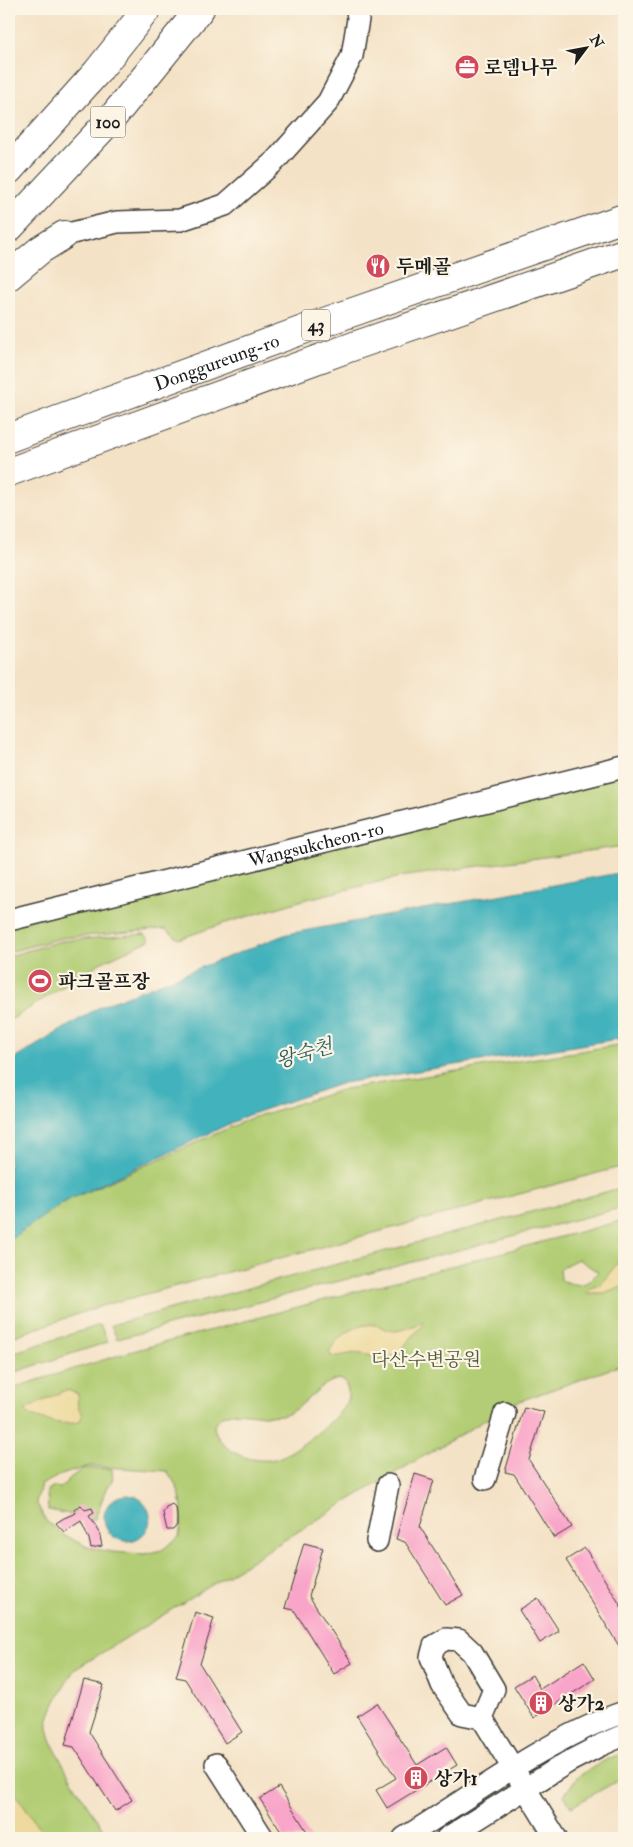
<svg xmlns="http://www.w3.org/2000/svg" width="633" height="1847" font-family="'IM FELL Double Pica','Noto Serif KR',serif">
  <rect width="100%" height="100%" fill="#fcf5e5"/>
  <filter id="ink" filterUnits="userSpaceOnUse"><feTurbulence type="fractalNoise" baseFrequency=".02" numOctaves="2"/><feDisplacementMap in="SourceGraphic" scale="10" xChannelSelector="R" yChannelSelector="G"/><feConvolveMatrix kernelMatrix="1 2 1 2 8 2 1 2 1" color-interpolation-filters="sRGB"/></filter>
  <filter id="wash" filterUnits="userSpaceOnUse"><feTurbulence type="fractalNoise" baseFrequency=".0096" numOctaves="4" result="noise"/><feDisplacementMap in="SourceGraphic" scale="20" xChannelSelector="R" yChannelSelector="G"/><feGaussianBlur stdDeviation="1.12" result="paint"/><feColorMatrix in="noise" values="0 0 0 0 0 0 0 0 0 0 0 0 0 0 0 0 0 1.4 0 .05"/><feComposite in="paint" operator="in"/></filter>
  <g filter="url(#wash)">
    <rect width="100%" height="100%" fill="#f4e2c6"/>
    <!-- green -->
    <path fill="#b2cd74" stroke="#677448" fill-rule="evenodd" d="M624,774V846L400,877L307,899L222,924L179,939L165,929L61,938L9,952V925Z
      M145,934L150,940L100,963L9,1021V956L61,941Z
      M624,1044V1166L101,1306L9,1338V1240L64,1202L251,1118L345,1089Z
      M624,1187V1207L117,1339L111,1325Z
      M624,1220V1364L514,1403L346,1502L74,1670C64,1687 53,1703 48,1722C44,1744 96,1817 109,1838H9V1389L129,1352ZM578,1259L598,1272C586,1287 578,1287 561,1280L560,1268ZM339,1379L344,1381C348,1389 350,1394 346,1403C340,1418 294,1453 278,1458C255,1466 218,1452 214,1426C225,1401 260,1419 281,1415C304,1411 315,1384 339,1379ZM89,1466L167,1471C185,1496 183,1508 179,1537L162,1550L144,1554L112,1552L90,1548L65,1536L46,1521L36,1502L41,1485L58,1476Z
      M100,1325L108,1342L9,1374V1354Z
      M84,1468L112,1469C113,1477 114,1481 107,1486L95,1519L48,1510L47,1490L53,1487L61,1488L70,1478Z
      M624,1752V1777L571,1807L564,1795L577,1777L602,1762Z"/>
    <!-- sand -->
    <path fill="#eeda9e" stroke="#857b5d" d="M624,1255V1285L604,1293H587L590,1288L600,1285Z
      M423,1320L424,1324L395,1356L386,1358L355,1353L334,1357L329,1354C333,1338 358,1322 375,1325C382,1326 387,1331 394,1331C402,1331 412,1326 420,1324Z
      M67,1390L78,1394C78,1399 77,1403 78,1407C81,1414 84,1415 79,1422C63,1426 40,1421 26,1413V1410L29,1408L63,1391Z
      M16,1795L42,1832L33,1838H9V1800Z"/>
    <!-- water -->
    <path fill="#42b2bc" stroke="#2f676c" d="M624,872V1038L343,1083L248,1115L64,1202L9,1240V1062L101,1006L287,934Z
      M104 1518a23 23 0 1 1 46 0a23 23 0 1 1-46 0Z"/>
    <g id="blocks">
      <!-- building -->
      <path fill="#f9a5c9" d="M524,1407L544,1412L529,1460L572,1527L554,1538L514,1474L505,1472Z
        M415,1474L434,1480L420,1527L463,1595L445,1605L405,1542L396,1539Z
        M172,1504L176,1508L177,1514V1525L173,1530H167L163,1513L166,1507Z
        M81,1505L85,1510L92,1508L94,1513L89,1516L99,1531L102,1546L91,1548L89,1539L81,1521L64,1532L56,1523L64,1518L76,1513L74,1509Z
        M304,1543L323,1548L309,1596L352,1663L334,1674L294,1610L285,1608Z
        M585,1548L624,1611V1654L566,1560Z
        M538,1598L559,1631L540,1643L519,1610Z
        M195,1612L214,1618L200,1664L242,1732L225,1743L185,1679L176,1677Z
        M584,1661L595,1679L534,1718L514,1686L532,1675L540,1689Z
        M84,1680L104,1685L89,1732L132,1800L115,1811L74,1747L65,1745Z
        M377,1703L417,1765L446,1747L457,1765L387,1808L376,1790L396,1778L357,1716Z
        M279,1787L311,1838H285L260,1799Z"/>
    </g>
  </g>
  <g filter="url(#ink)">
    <use href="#blocks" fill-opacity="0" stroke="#3c3a36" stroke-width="1"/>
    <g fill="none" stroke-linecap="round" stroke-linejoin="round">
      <defs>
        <g id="minor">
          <path d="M64,235L117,222L180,220L225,205L275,161L328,102L352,56L358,19L357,9"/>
          <path id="s1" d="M9,920L624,767"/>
          <path d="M485,1479L505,1413"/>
          <path d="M377,1541L388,1485"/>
          <path d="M482,1718L494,1689L472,1652L459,1640L446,1639L434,1646L431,1657L442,1685L462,1714L482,1718L556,1838"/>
          <path d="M216,1764L263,1838"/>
          <path d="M404,1838C472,1796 549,1738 624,1712"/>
          <path d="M447,1838L568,1762L601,1745L624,1735"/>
        </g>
        <g id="major">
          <path id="s2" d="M9,438L330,320L624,218"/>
          <path d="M9,472L354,346L624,253"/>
        </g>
        <path id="highway" d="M9,170L97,72L147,9
          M9,228L112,118L200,9
          M9,276L40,250L64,235"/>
      </defs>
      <!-- minor casing -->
      <use href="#minor" stroke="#3c3a36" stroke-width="24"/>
      <!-- major casing -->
      <use href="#major" stroke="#3c3a36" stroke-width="30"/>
      <!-- highway casing -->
      <use href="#highway" stroke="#3c3a36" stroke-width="30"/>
      <!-- minor -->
      <use href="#minor" stroke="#fff" stroke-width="21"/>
      <!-- major -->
      <use href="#major" stroke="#fff" stroke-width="28"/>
      <!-- highway -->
      <use href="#highway" stroke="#fff" stroke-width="28"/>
    </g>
  </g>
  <!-- icons -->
  <defs>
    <symbol id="office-disc" viewBox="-11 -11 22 22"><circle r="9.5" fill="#d1495b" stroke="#fcf5e5"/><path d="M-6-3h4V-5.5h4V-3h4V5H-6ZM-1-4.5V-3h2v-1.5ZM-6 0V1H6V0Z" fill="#fff"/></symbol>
    <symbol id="restaurant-disc" viewBox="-11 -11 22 22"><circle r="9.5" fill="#d1495b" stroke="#fcf5e5"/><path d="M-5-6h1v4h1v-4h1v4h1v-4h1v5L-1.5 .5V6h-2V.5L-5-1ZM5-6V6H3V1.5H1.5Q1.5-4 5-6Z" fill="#fff"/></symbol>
    <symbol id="stadium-disc" viewBox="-11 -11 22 22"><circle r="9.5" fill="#d1495b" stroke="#fcf5e5"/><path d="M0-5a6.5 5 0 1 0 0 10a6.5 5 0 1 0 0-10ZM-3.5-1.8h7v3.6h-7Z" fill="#fff"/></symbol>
    <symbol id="building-disc" viewBox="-11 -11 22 22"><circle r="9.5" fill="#d1495b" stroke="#fcf5e5"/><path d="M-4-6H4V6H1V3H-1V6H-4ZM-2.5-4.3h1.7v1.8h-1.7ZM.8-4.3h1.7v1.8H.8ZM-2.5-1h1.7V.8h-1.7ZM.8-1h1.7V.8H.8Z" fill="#fff"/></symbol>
  </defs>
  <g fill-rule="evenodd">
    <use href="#office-disc" x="453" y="53" width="28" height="28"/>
    <use href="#restaurant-disc" x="364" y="252" width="28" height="28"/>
    <use href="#stadium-disc" x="26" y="967" width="28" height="28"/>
    <use href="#building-disc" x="527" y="1689" width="28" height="28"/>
    <use href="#building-disc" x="402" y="1764" width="28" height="28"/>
  </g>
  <g text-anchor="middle" stroke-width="4.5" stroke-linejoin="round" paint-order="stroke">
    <!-- shield labels -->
    <g fill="#fcf5e5" stroke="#5f5d58" stroke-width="1">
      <rect x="90.5" y="106.5" width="35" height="31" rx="4"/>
      <rect x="302" y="309.5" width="28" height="31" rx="4"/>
    </g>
    <g font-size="18" font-weight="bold" fill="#1c1c1c">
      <text x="108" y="128">100</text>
      <text x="316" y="331">43</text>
    </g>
    <!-- poi labels -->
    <g font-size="19" font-weight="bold" fill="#1c1c1c" stroke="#fcf5e5" text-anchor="start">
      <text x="484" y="74">로뎀나무</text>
      <text x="396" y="273">두메골</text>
      <text x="58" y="988">파크골프장</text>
      <text x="558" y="1710">상가2</text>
      <text x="434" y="1785">상가1</text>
    </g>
    <!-- street labels -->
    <g font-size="19" fill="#1c1c1c" stroke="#fcf5e5">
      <text dy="7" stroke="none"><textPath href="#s2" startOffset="221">Donggureung-ro</textPath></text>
      <text dy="7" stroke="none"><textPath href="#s1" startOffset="316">Wangsukcheon-ro</textPath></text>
    </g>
    <!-- park labels -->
    <g font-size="19" fill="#505a3b" stroke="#fcf5e5">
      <text x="426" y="1366">다산수변공원</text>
    </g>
    <!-- water labels -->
    <g font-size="20" font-style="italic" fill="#2d6064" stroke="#fcf5e5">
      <text transform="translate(304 1053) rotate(-16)" y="7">왕숙천</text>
    </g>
  </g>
  <!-- margin -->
  <rect width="633" height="1847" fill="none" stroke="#fcf5e5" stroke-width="30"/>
  <!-- north arrow -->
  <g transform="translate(586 48) rotate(58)" stroke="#fcf5e5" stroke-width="4" paint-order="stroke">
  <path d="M0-4L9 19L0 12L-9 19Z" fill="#1c1c1c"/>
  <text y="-8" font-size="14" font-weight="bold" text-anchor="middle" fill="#1c1c1c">N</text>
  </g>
</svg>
